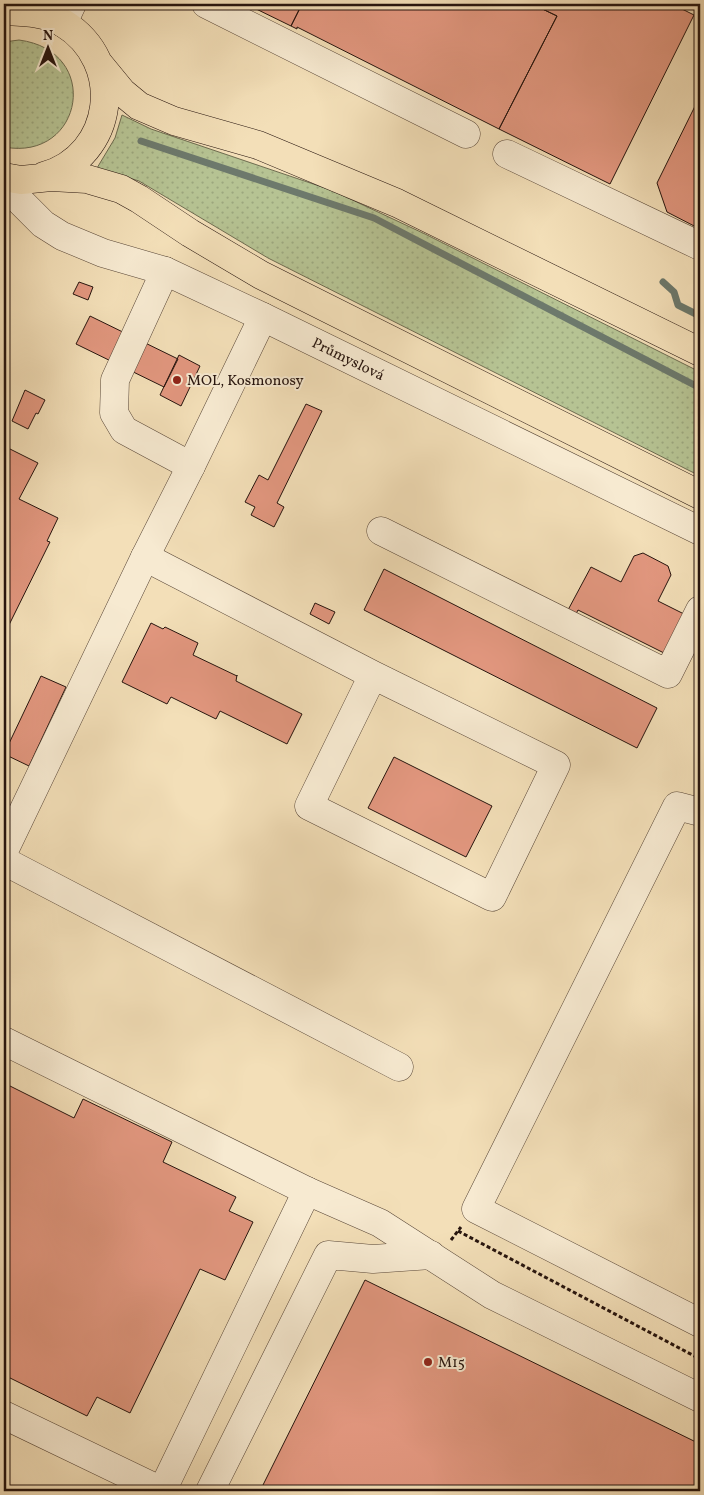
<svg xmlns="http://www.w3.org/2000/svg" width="704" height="1495" font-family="Vollkorn,serif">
  <defs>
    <pattern id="grass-dots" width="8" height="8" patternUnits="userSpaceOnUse" patternTransform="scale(1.25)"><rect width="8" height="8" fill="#b6c393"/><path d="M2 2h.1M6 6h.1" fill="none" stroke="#9ca77e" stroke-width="1.8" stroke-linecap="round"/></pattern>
  </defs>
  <rect width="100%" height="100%" fill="#f3dfb8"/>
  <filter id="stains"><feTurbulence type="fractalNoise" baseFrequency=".004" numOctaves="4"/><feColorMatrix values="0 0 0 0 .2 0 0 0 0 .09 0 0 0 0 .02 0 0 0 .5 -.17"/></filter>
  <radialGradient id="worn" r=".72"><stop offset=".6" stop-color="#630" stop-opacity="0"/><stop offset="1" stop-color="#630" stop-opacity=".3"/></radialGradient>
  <!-- grass -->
  <path fill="url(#grass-dots)" stroke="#6e6c50" d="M19,40C103,51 83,162 4,147V42Z
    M122,115L151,129L331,190L425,234L700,372V476L268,258L139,181L97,168L115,138Z"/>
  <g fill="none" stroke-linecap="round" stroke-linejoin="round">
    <!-- stream -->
    <path stroke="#6d796c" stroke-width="7" d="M141,141L374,218L700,388
      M663,282L674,292L678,305L700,316"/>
  </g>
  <!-- building -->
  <path fill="#e2977f" stroke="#26140e" d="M246,4H302L291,26Z
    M302,4H532L557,16L499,129L297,27V29L291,26Z
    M532,4H672L694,15L610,184L499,129L557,16Z
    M700,96V229L667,212L657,183Z
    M79,282L93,287L88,300L73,294Z
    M90,316L178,359L164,387L76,344Z
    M179,355L200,366L181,406L160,395Z
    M25,390L45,400L38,414L36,413L28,429L12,421Z
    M306,404L322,411L277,503L284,507L274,527L251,515L255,507L245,502L259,475L268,480Z
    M4,446L38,463L19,499L58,518L47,541L50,542L6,631L4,630Z
    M643,553L668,566L671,575L658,601L686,615L666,654L578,610L576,614L568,610L591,567L621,582L634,556Z
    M384,569L657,708L637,748L364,610Z
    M315,603L335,612L329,624L310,614Z
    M151,623L163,629L165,627L198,643L193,655L237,676V675L236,681L302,714L287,744L220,711L216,719L171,697L167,704L122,682Z
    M41,676L66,687L29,766L4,754Z
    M394,757L492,806L466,857L368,808Z
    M4,1083L74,1118L83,1099L172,1142L163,1162L236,1197L229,1211L253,1222L225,1280L200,1269L130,1413L97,1397L87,1416L4,1375Z
    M365,1280L700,1444V1491H260Z"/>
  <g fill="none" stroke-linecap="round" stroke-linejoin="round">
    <defs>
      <g id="minor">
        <path d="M206,4L466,134"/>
        <path d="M63,23L72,4"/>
        <path d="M507,154L700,246"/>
        <path id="s1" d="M4,185L43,224L62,236L103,253L165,271L263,317L700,531"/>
        <path d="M165,271L115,380L114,413L124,430L191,466"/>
        <path d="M381,531L668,674L700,610"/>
        <path d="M145,557L373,675L556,765L492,897L309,806L373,675"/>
        <path d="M700,812L677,806L476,1209L700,1323"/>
        <path d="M4,851L145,557L191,466L263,317"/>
        <path d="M4,861L399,1067"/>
        <path d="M4,1041L307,1191"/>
        <path d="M4,1415L162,1491L307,1191L380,1223L492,1295L700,1398"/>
        <path d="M210,1491L328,1255L373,1259L431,1255"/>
      </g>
      <path id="major" d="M4,11C24,12 45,12 63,23C127,62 115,156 44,176
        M99,64L122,92L139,106L174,121L258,145L397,203L700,352
        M4,177L21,180L51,177L87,179L121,189L139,199L190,233L261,275L700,495"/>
    </defs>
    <!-- minor casing -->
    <use href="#minor" stroke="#594738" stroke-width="29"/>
    <!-- major casing -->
    <use href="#major" stroke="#26140e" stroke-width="29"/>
    <!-- path -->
    <path stroke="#26140e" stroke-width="3" stroke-dasharray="4 2.5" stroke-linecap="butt" d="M458,1231L700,1359
      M451,1240L461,1227"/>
    <!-- minor -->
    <use href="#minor" stroke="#f7ead1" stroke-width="28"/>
    <!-- major -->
    <use href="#major" stroke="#f3dfb8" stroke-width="28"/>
  </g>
  <!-- markers -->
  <g fill="#8f2418" stroke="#f7ead1" stroke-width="2">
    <circle cx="177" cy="380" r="5"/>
    <circle cx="428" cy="1362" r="5"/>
  </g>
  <g text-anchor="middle" stroke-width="4" stroke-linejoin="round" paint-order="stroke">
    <!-- street labels -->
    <g font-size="15" fill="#26140e" stroke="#f7ead1">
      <text dy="5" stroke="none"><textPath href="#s1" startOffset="390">Průmyslová</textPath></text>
    </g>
    <!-- poi labels -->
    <g font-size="15" fill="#26140e" stroke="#f7ead1" text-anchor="start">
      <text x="187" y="385">MOL, Kosmonosy</text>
      <text x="438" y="1367">M15</text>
    </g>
  </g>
  <!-- margin -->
  <rect width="704" height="1495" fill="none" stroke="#f3dfb8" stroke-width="20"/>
  <rect x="5" y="5" width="694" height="1485" fill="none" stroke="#26140e" stroke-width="2.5"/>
  <rect x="10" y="10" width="684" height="1475" fill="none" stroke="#26140e"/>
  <!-- north arrow -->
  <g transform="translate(48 48)" stroke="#f7ead1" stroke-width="4" paint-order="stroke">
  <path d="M0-4L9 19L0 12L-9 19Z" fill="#26140e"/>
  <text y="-8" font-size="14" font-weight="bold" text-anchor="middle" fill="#26140e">N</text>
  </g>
  <rect width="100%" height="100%" filter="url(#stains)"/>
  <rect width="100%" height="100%" fill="url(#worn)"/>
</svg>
